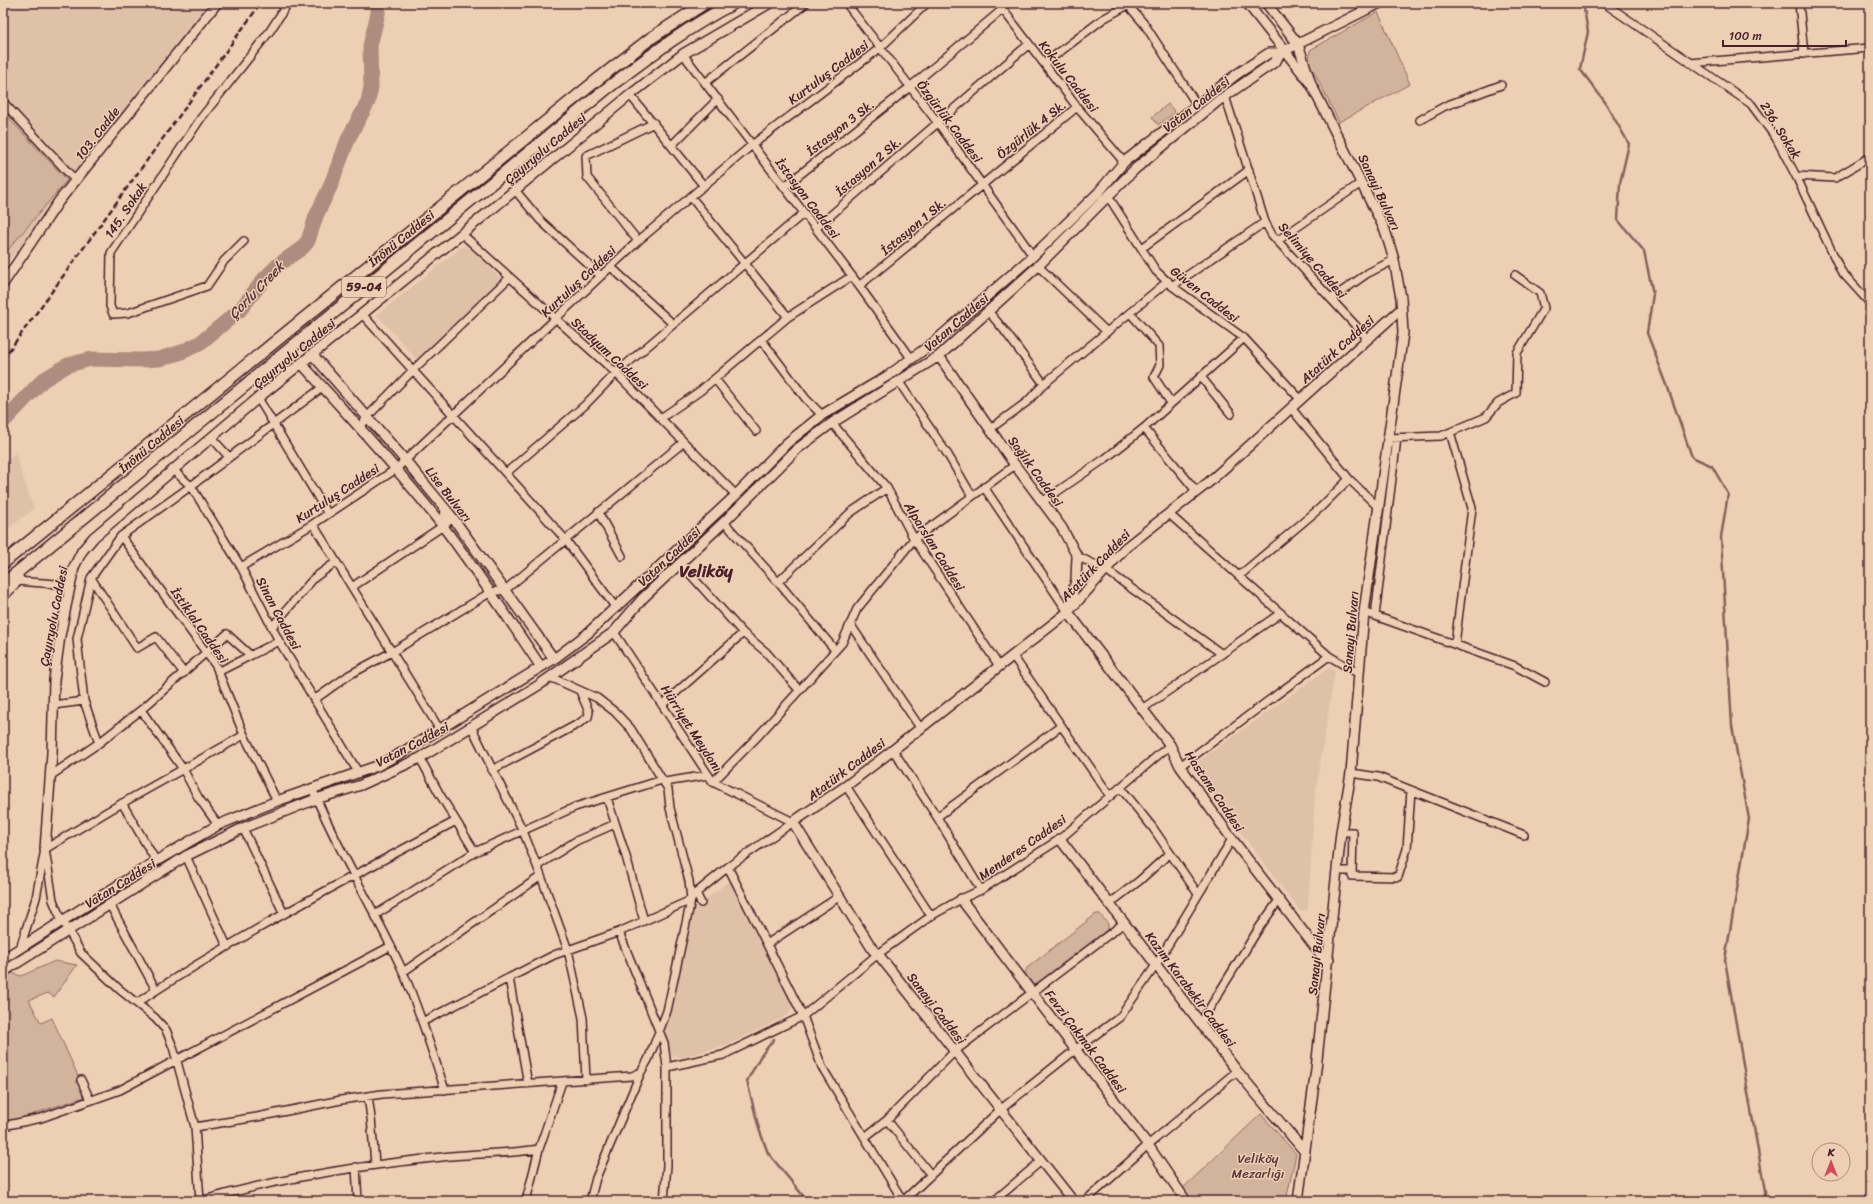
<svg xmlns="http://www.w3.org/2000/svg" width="1873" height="1204" font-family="Sriracha,sans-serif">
  <rect width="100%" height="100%" fill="#edd0b3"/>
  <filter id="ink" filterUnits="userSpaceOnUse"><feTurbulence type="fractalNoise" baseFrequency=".025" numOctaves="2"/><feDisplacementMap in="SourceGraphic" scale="8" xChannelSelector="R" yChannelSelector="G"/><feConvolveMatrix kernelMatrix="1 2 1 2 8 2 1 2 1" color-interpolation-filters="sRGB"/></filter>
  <g filter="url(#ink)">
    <!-- built -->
    <path fill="#dfc1a8" d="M3,3H225L3,267Z
      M464,245L480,257L502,280L419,362L377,315Z
      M15,453L34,509L3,532V462Z
      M1330,667L1335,671L1315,795L1308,910L1300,911L1192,768L1193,765Z
      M731,879L793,1005L788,1015L732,1043L682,1058L669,1053L663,1028L693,910Z"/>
    <!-- green -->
    <path fill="#d2b49d" stroke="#8e6a64" d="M1378,12L1410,84L1339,122L1309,62L1310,50Z
      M1168,104L1175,112L1158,125L1152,117Z
      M3,112L67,180L7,251L3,247Z
      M1096,914H1100L1108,924V929L1040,987L1034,986L1025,973L1027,968Z
      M55,961L77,965L54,997L48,993L29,1000L41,1023L52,1018L87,1096L3,1124V979L12,973L21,976Z
      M1261,1114L1296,1154L1286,1201H1189L1181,1190Z"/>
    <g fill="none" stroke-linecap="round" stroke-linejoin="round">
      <!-- stream -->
      <path stroke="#86605d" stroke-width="2.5" d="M1583,3L1588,32L1580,69L1605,102L1629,144L1620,183L1618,220L1644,251L1653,294L1647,333L1667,385L1692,457L1712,466L1728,494L1721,537L1732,726L1749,819L1725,960L1765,1191V1201
        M774,1039L760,1057L747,1081L759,1129L768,1153L805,1198L817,1201"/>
      <!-- river -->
      <path stroke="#ae8c7f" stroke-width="15" d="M3,422L43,380L68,365L91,359L142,360L159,359L182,352L200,343L240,310L265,278L278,265L302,248L308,241L316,216L330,187L349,137L368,102L371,87L370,46L378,13V3"/>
      <defs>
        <path id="street" d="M846,3L941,127L1033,256
          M998,3L1077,107L1124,162
          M1604,3L1751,104L1776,138L1796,176L1841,271L1868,301L1870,300
          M1799,3L1804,54
          M683,54L852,276L911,358
          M1045,63L1103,19L1128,5L1145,25L1197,105
          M1690,63L1870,48
          M705,83L806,3
          M630,95L704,186
          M1225,96L1265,222L1272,235L1368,339
          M3,102L76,181
          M1420,120L1445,106L1501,85
          M672,145L718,99
          M1796,176L1835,178L1870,157
          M784,187L910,87L1003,9
          M515,190L540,220L601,276
          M1108,196L1156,271L1172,286L1244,338L1301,400
          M691,197L788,317
          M816,228L1029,44
          M462,234L616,373L736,495
          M244,241L224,261L207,286L128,313L113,314L110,306L111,253L201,118L270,31L288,3
          M638,241L587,177L586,156L654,123
          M1277,241L1361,183
          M1142,248L1249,170
          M1038,266L1107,332
          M611,267L673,324
          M859,286L1077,107
          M1172,286L1265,222
          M1331,299L1368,273L1394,260
          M988,311L1004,330L1044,384
          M1130,313L1159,346L1160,365L1154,377L1171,403
          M362,314L565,539L616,608
          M761,339L806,399L822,415
          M1201,377L1231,414
          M715,379L756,431
          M899,382L948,455L972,496
          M258,398L328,514
          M1291,408L1349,479L1378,507
          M661,418L700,391L788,317L852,276
          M832,423L887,488L914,539L999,666
          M360,428L367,417L413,370L510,277
          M1144,428L1197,492
          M990,429L1027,402L1044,384L1168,281
          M1450,432L1472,508L1455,644
          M211,437L229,457
          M1388,438L1441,436L1486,417L1498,403L1516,393L1517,353L1544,308L1540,293L1515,275
          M173,470L191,486L241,567L279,641L358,772
          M506,473L585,405L616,373L804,213
          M984,487L1068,612
          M1042,502L1106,458L1144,428L1244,338
          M445,510L443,526L453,518
          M598,512L622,556
          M1169,514L1329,656L1359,674
          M724,522L778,582L835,650
          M313,524L440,730
          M121,536L216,666L244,735L277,801
          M1077,556L1106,570L1222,654
          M680,563L743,633L766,652L799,690
          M241,567L313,524L396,469L638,241L752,145L880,48L927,3
          M1239,576L1320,508L1349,479
          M91,578L137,648L156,637L184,673
          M16,581L70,585
          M778,582L850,513L887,488
          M352,587L443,526
          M1364,612L1515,666L1545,682
          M1375,616L1397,438
          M850,624L921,729
          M272,627L314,578L336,562
          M1013,656L1110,796
          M218,672L279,641
          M314,700L349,675L392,652L491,592L505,590L684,442
          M53,705L84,701
          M662,705L743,633
          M1142,709L1281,613
          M141,710L183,769L198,797L218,825
          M471,726L523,831L541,876L568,950L583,1018L586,1080
          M99,743L84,701L77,639L91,578L121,536L191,486L323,387
          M893,750L937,817L981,890
          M420,758L439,793L475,852
          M1180,766L1329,656
          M492,770L578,724L588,717L589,712L580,691
          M1351,773L1378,777L1524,835
          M50,776L99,743L141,710L227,634L250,655
          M665,782L708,775
          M713,782L759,735L842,643L857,609L914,539L1015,465
          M846,786L931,916
          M1120,787L1153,828L1198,894
          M312,788C337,849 372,905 400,965C418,1005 431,1048 445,1090
          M607,798L625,853L644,921
          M122,803L156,861
          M937,817L1061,726
          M243,828L284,914
          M1341,832H1353L1352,876L1398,877L1407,849L1411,790
          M45,849L53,900L58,912L81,953L119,989L155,1018L166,1030L173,1047L195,1127L200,1201C282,1177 366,1165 451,1156C481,1153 510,1154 539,1149
          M186,856L227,946
          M537,866L576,841L615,824
          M728,867L803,1016L822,1067L903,1201
          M1338,871H1352
          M696,893L701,903
          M1109,904L1139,881L1170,853
          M110,905L156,990
          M375,915L475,852L575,807L662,780
          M619,932L664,1043L667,1067V1165L664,1201
          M767,944L840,896
          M20,948L36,898L45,849L110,810L244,735
          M403,972L541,876
          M509,978L528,1084
          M137,1003C176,976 218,952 259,928C324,891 390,856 456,821
          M422,1022L554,955L619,932L691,900L696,893L728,867L793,822L713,782L614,632
          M1201,1022L1259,928L1279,900
          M667,1067L723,1055L803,1016L878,954L931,916L961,899L981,890L1060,839L1170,745
          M81,1080L90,1100
          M368,1096L371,1118L375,1164
          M887,1120L931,1175
          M3,1126L41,1118L120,1090L391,946
          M195,1127L257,1117L341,1100L382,1094L632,1076L641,1072L648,1060L667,1011L691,900L689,881L670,808L668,789L631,729L615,712L597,698L550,677
          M865,1137L887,1120L955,1051L1124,923
          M356,1167L358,1201
          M526,1201L539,1149L562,1082
          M590,1201L596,1178L641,1072
          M903,1201L1000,1110L1075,1050L1120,1017L1156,965L1232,839
          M994,1201L1041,1161
          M1085,1201L1148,1145L1237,1071"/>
        <path id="secondary" d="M1247,3L1311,84L1298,44L1266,3
          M3,284L59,201L217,3
          M312,354L405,460L453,518L554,659
          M939,356L1015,465L1062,528L1077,556L1076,580L1068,612L1170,745L1180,766L1232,839L1325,960L1329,959
          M301,363C349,416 398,469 442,525C477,571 509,619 541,667
          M1060,839L1237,1071L1305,1152
          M45,849L52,753L54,680L60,636L74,567L82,551L94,537L258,398L480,219L630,95L683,54L770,3
          M961,899L1148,1145L1186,1201
          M3,959L156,861L218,825L277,801L377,766L401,753L554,659L587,634L736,495L787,443L822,415L889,375L933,343L1033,256L1098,193L1124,162L1237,74L1269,53H1280L1380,3
          M3,972L186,856L243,828L316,799L361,785L420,758L539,685L614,632L643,598L724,522L797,449L832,423L939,356L1038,266L1135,169L1218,101L1276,61L1280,53
          M1073,1201L878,954L873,950L793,822L846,786L893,750L1068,612L1125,548L1209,482L1401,309
          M1298,1201L1316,1069L1341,832L1351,773L1364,612L1403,333L1401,298L1394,260L1385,230L1311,84"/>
        <path id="primary" d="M3,563L597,80L651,38L705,3
          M3,584L605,90C646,59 687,27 734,3
          M3,595L18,579"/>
      </defs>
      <!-- street casing -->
      <use href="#street" stroke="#4a1f2b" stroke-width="10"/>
      <!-- secondary casing -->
      <use href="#secondary" stroke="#4a1f2b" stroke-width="12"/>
      <!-- primary casing -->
      <use href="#primary" stroke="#4a1f2b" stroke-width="14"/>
      <!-- street -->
      <use href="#street" stroke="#edd0b3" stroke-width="7"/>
      <!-- secondary -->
      <use href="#secondary" stroke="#edd0b3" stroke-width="9"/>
      <!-- primary -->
      <use href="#primary" stroke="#edd0b3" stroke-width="11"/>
      <!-- rail -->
      <path stroke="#4a1f2b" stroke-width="2.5" stroke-dasharray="6 3" stroke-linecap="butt" d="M3,359L261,3"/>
    </g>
  </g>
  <g text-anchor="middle" stroke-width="3" stroke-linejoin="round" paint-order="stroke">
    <!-- shield labels -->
    <rect fill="#edd0b3" stroke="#7b5454" stroke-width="1" x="342" y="277" width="44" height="20" rx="3"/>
    <g font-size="12" font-weight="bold" fill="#4a1f2b">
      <text x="364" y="291">59-04</text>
    </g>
    <!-- street labels -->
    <g font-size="13" fill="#4a1f2b" stroke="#edd0b3">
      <text transform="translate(828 72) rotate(-37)" y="5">Kurtuluş Caddesi</text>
      <text transform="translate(1069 76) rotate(52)" y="5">Kokulu Caddesi</text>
      <text transform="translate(1196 104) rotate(-38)" y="5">Vatan Caddesi</text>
      <text transform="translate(950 121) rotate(53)" y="5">Özgürlük Caddesi</text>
      <text transform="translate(840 127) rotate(-38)" y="5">İstasyon 3 Sk.</text>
      <text transform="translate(1031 129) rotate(-39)" y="5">Özgürlük 4 Sk.</text>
      <text transform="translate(1781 130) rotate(58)" y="5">236. Sokak</text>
      <text transform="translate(97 133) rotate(-52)" y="5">103. Cadde</text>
      <text transform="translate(545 148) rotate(-40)" y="5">Çayıryolu Caddesi</text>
      <text transform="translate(868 166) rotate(-41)" y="5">İstasyon 2 Sk.</text>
      <text transform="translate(1380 192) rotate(65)" y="5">Sanayi Bulvarı</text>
      <text transform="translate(808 198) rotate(53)" y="5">İstasyon Caddesi</text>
      <text transform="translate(125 210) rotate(-56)" y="5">145. Sokak</text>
      <text transform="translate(913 226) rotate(-40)" y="5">İstasyon 1 Sk.</text>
      <text transform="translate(401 238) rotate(-39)" y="5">İnönü Caddesi</text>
      <text transform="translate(1313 260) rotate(49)" y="5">Selimiye Caddesi</text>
      <text transform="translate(578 281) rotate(-43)" y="5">Kurtuluş Caddesi</text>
      <text transform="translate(1205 294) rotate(38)" y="5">Güven Caddesi</text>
      <text transform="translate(956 322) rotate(-41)" y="5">Vatan Caddesi</text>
      <text transform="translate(1337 349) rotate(-42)" y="5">Atatürk Caddesi</text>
      <text transform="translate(294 353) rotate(-39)" y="5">Çayıryolu Caddesi</text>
      <text transform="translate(610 353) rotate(43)" y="5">Stadyum Caddesi</text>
      <text transform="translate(151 444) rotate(-40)" y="5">İnönü Caddesi</text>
      <text transform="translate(1036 471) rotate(54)" y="5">Sağlık Caddesi</text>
      <text transform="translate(337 493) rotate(-33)" y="5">Kurtuluş Caddesi</text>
      <text transform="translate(449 494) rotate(52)" y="5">Lise Bulvarı</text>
      <text transform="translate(935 546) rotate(58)" y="5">Alparslan Caddesi</text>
      <text transform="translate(669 556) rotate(-43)" y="5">Vatan Caddesi</text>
      <text transform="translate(1095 565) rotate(-46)" y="5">Atatürk Caddesi</text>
      <text transform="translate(279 613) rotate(62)" y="5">Sinan Caddesi</text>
      <text transform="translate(53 616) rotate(-79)" y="5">Çayıryolu Caddesi</text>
      <text transform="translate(200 625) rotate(55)" y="5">İstiklal Caddesi</text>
      <text transform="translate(1350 632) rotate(-85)" y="5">Sanayi Bulvarı</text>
      <text transform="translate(692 728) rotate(57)" y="5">Hürriyet Meydanı</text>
      <text transform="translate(412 744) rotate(-28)" y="5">Vatan Caddesi</text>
      <text transform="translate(846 769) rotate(-37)" y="5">Atatürk Caddesi</text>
      <text transform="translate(1215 791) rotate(56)" y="5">Hastane Caddesi</text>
      <text transform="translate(1022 847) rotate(-35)" y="5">Menderes Caddesi</text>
      <text transform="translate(120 883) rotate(-32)" y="5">Vatan Caddesi</text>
      <text transform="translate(1316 954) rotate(-84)" y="5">Sanayi Bulvarı</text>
      <text transform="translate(1191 989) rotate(53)" y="5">Kazım Karabekir Caddesi</text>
      <text transform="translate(937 1008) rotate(52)" y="5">Sanayi Caddesi</text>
      <text transform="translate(1086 1041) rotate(53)" y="5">Fevzi Çakmak Caddesi</text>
    </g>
    <!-- park labels -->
    <g font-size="13" fill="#5e353c" stroke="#edd0b3">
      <text x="1258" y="1163">Veliköy<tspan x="1258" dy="15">Mezarlığı</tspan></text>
    </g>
    <!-- water labels -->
    <g font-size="14" font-style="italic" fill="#5e353c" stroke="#edd0b3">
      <text transform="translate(256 290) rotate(-46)" y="5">Çorlu Creek</text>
    </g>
    <!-- district labels -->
    <g font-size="17" font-weight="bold" fill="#4a1f2b" stroke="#edd0b3">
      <text x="706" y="577">Veliköy</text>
    </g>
  </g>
  <!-- margin -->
  <rect width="1873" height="1204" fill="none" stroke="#edd0b3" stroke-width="16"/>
  <rect x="8" y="8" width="1857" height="1188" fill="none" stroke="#4a1f2b" stroke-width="1.5" filter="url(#ink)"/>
  <!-- north arrow -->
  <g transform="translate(1831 1162)"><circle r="19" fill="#edd0b3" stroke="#ac897d"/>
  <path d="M0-3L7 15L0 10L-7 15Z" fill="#d1495b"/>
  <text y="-6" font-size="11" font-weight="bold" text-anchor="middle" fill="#4a1f2b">K</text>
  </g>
  <!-- scale -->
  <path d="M1723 40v6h123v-6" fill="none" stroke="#4a1f2b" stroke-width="2"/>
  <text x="1729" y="40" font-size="12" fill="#4a1f2b" stroke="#edd0b3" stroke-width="3" paint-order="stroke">100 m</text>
</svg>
